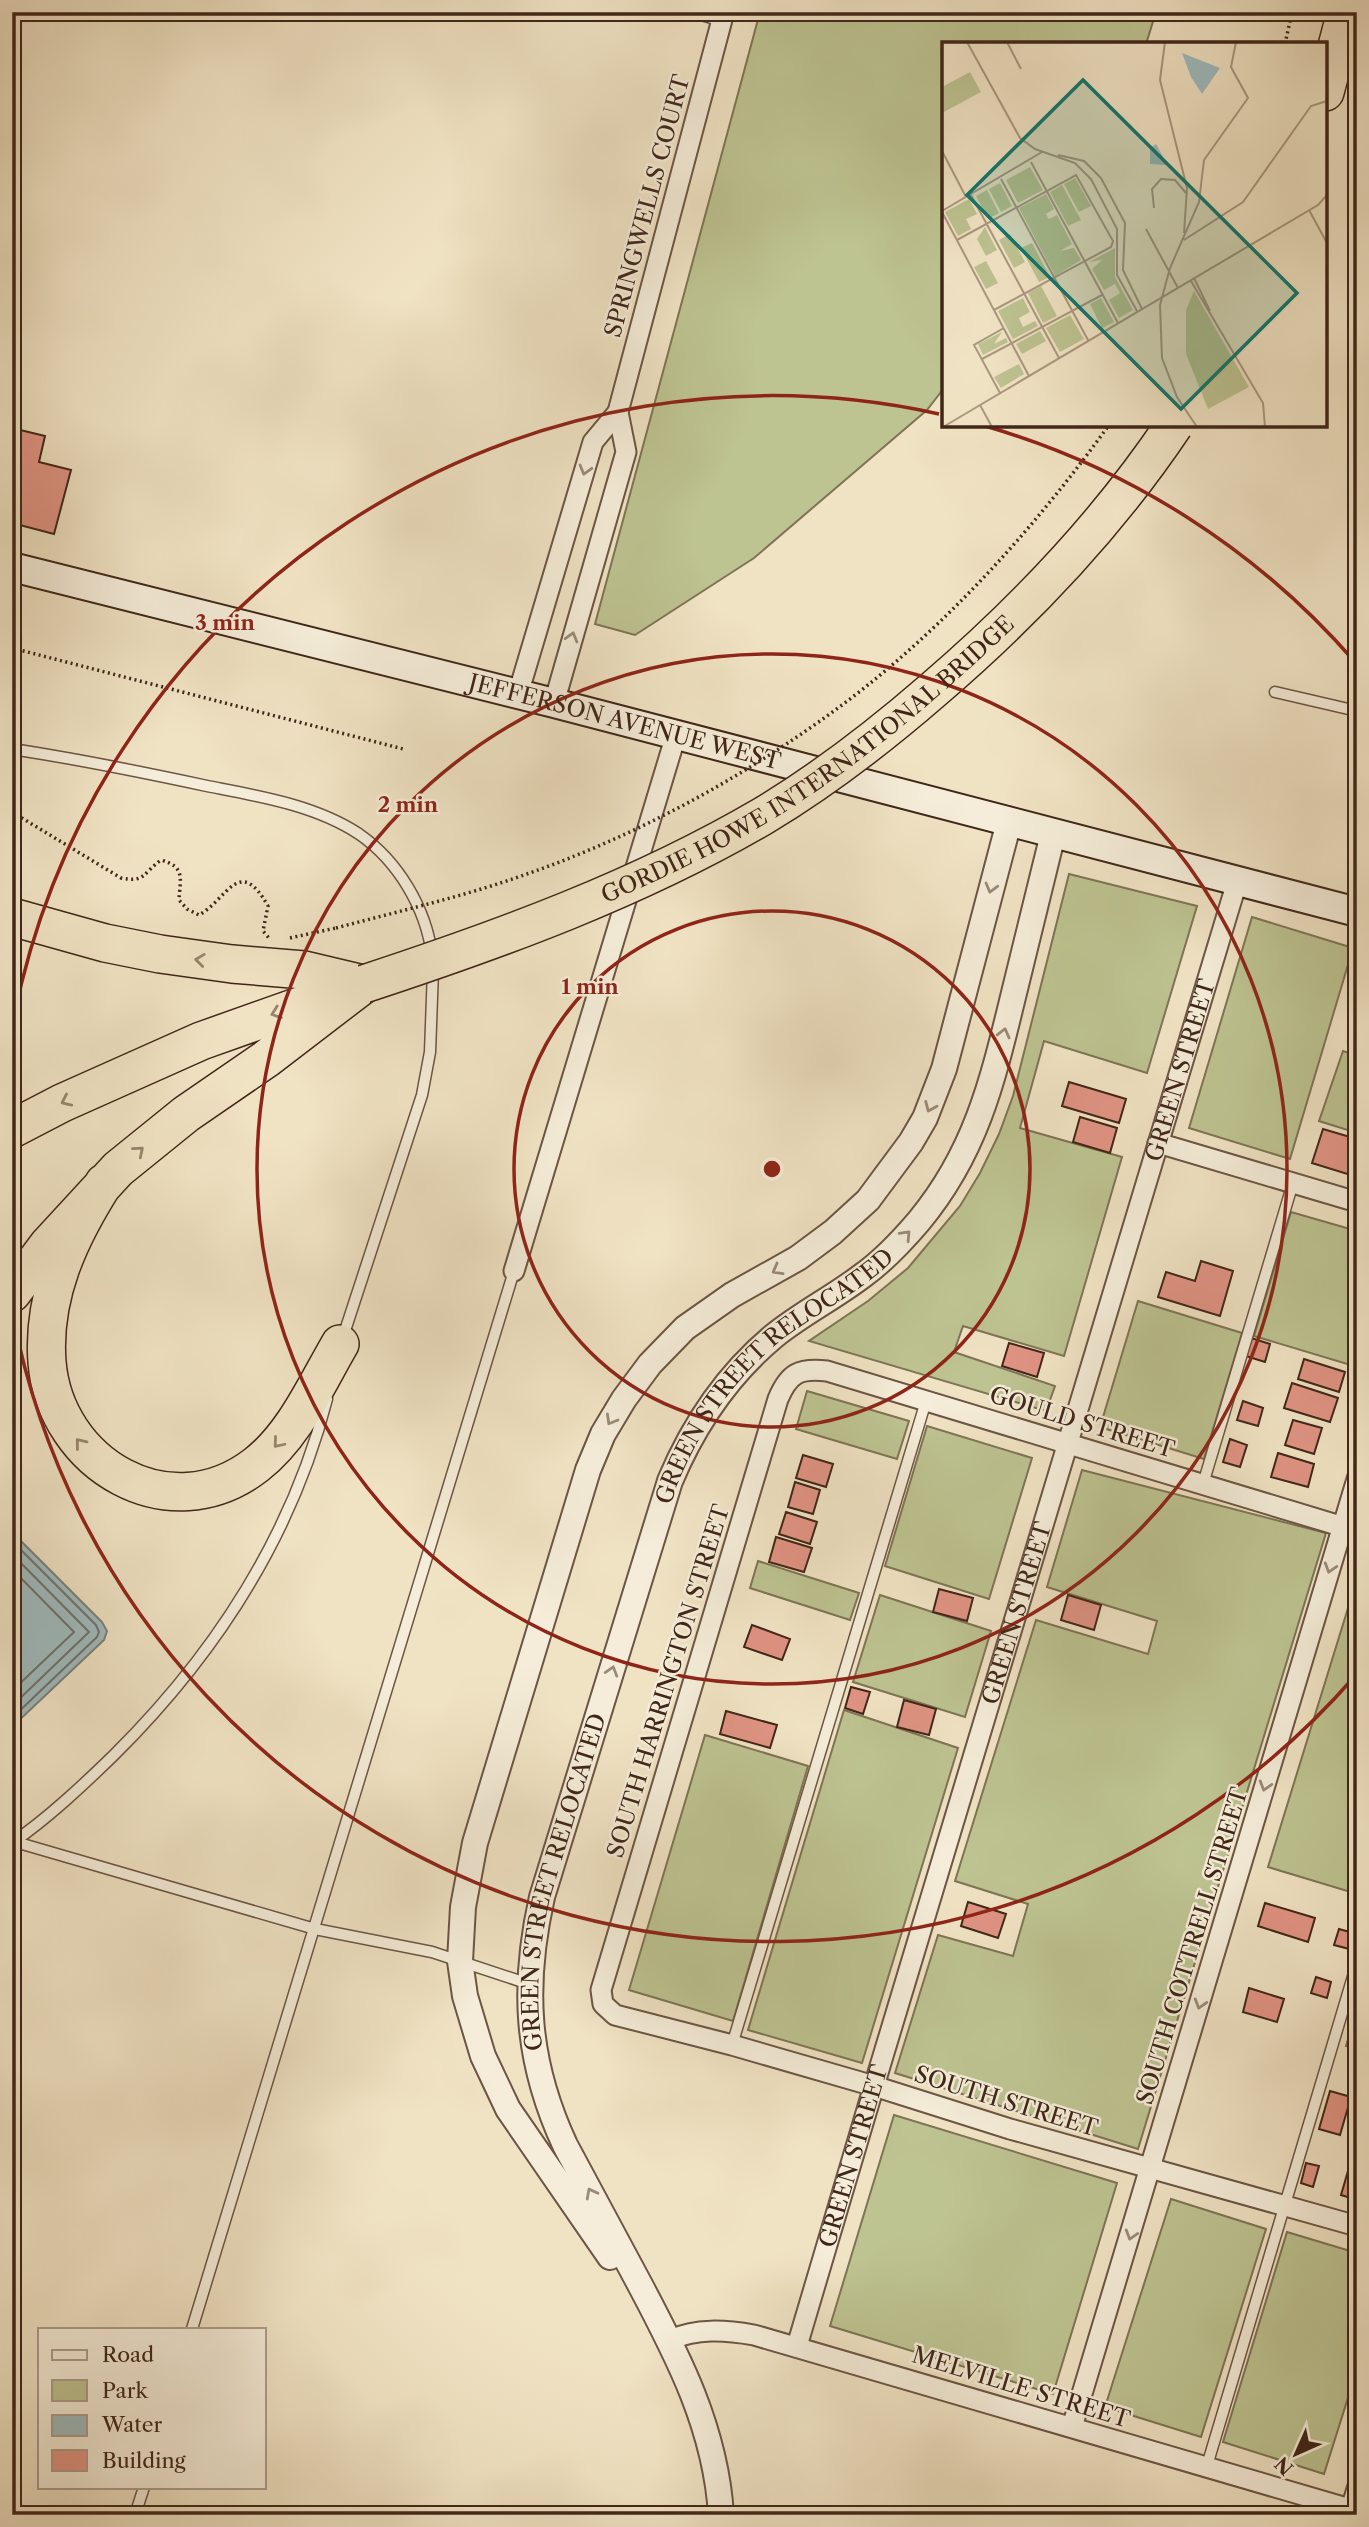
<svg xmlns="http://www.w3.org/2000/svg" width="1369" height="2527" font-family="'Libre Caslon Text',serif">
  <rect width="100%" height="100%" fill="#f0e3c4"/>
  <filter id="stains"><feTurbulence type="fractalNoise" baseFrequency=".00286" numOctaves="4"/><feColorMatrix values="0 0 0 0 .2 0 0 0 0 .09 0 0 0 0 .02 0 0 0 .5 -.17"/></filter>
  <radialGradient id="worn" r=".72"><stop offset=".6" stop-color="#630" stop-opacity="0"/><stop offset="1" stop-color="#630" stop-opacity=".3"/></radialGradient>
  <!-- green -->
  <path fill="#bdc391" stroke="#7e7455" stroke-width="2" d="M760,12H1156L1146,44H944V388L927,410L754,558L635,635L595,624Z
    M1069,874L1197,906L1147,1073L1044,1041L1020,1128L1122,1157L1064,1356L963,1326L954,1352L1055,1386L1046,1411L809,1341L868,1301L908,1268L960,1206L980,1173L999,1134L1013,1096Z
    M1252,917L1353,948L1290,1159L1189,1128Z
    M1343,1051L1357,1056V1133L1319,1121Z
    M1291,1212L1357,1231V1367L1254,1336Z
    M1138,1301L1242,1333L1204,1459L1100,1427Z
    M807,1391L909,1421L897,1459L796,1429Z
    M927,1426L1032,1458L989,1599L885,1566Z
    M1082,1470L1326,1533L1138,2149L895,2073L938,1935L1013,1956L1028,1904L955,1881L1036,1620L1148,1654L1157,1621L1047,1587Z
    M758,1561L859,1593L850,1620L750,1588Z
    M1357,1579V1894L1268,1867Z
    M880,1595L991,1631L965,1717L853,1682Z
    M844,1710L958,1748L862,2063L748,2030Z
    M705,1735L808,1766L733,2021L629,1990Z
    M1357,2009V2049L1346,2046Z
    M894,2115L1117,2183L1053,2394L830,2326Z
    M1171,2199L1266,2229L1201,2437L1105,2407Z
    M1287,2232L1357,2253V2369L1324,2474L1223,2442Z"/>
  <!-- water -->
  <path fill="#9fbbbf" stroke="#797f7d" stroke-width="2" d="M12,1532L102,1622L107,1631L104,1640L12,1727Z"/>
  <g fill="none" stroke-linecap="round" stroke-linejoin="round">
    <!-- shore -->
    <path stroke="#70706c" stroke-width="2" d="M12,1541L96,1625L99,1632L97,1637L12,1718
      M12,1554L89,1632L12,1706
      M12,1569L74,1632L12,1691"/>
  </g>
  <!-- building -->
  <path fill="#e19484" stroke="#402619" stroke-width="2" d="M12,428L45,436L39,462L71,470L54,534L12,523Z
    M1357,596V625L1349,623Z
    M1357,1011V1043L1348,1041Z
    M1069,1082L1126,1099L1119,1123L1062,1106Z
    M1080,1117L1117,1128L1110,1153L1073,1142Z
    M1323,1129L1357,1139V1177L1312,1163Z
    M1201,1261L1233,1271L1220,1316L1158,1297L1166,1272L1195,1281Z
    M1251,1338L1270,1344L1265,1362L1246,1356Z
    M1009,1343L1044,1353L1037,1377L1002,1366Z
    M1304,1359L1345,1372L1339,1392L1298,1379Z
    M1292,1383L1338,1398L1330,1422L1284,1408Z
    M1243,1401L1263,1408L1258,1426L1237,1420Z
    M1293,1420L1322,1428L1314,1454L1285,1445Z
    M1230,1439L1247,1445L1240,1467L1223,1462Z
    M1278,1453L1314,1464L1308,1487L1271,1477Z
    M803,1455L833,1464L826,1487L796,1478Z
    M795,1482L820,1490L813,1514L788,1507Z
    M786,1512L817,1522L810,1544L779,1534Z
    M776,1537L812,1548L804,1572L769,1562Z
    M939,1589L973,1598L967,1621L933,1612Z
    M1068,1595L1101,1605L1094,1630L1061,1620Z
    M752,1625L790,1639L782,1660L744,1647Z
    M851,1687L870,1692L863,1714L845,1708Z
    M904,1700L936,1709L929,1735L897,1727Z
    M726,1711L777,1725L770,1748L720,1734Z
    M968,1902L1006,1914L998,1938L961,1926Z
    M1265,1903L1315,1918L1308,1942L1258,1926Z
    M1339,1929L1357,1934L1353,1950L1334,1945Z
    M1316,1977L1331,1982L1327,1998L1311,1993Z
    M1249,1988L1284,1999L1277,2022L1243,2012Z
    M1330,2091L1351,2097L1340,2135L1319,2129Z
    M1306,2163L1319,2166L1313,2187L1301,2183Z
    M1348,2171L1357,2173V2200L1341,2195Z"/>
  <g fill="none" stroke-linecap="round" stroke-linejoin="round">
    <defs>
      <path id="service" d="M691,12L722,21
        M1275,692L1357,711
        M12,749C77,759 142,772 207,786C258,796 315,805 359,834C398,861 426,908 432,955
        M342,1340L422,1095L430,1052L433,970
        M1203,1484L1293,1183
        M12,1841L315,1929L432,1952L529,1984
        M12,1843C48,1818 81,1787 113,1756C215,1655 291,1539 327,1399
        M732,2045L926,1401
        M192,2329L514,1271
        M1206,2469L1357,1963
        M135,2515L144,2487"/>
      <g id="minor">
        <path d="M518,694L593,442L618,412L724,12"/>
        <path d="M554,703L626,452L618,412"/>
        <path d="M1158,1143L1357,1202"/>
        <path d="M514,1271L676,735"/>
        <path d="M1357,1531L827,1371C799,1368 789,1373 778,1399L601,1990L603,2004L615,2015L732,2045L874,2086L1010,2129L1357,2226"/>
        <path d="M670,2340C697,2328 725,2330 754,2335L1357,2511"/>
        <path id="s1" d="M797,2346L874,2086L1237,882"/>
        <path d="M1072,2427L1357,1479"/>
        <path d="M1351,2509L1357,2489"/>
      </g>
      <g id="tertiary">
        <path d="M610,2257L508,2109L483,2056L465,1996L460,1961L463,1907L475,1843L588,1470L603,1434L624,1399L650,1364L685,1328L732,1295L798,1258L833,1232L868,1200L911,1142L925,1118L944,1069L1009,822"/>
        <path id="s2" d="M721,2515C716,2429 678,2356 638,2281C614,2236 589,2190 565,2145C526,2061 522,1986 542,1897L670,1481C694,1424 726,1376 774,1336C801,1314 833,1298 862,1276C883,1261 902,1241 919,1221C977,1151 993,1079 1014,993C1027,940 1040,887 1053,834"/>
      </g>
      <g id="secondary">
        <path id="s3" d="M12,567L554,703L1357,912"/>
      </g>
      <path id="motorway" d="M1325,92L1346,12
        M12,917L105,943L160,954L232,964L304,970L363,984
        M12,1129L62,1103L201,1041L339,992
        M104,1183C69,1238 42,1296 47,1362C55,1464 169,1532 256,1465C294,1436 316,1385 340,1344
        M12,1293L48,1245L118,1169L186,1114L266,1059L364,984"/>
    </defs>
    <!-- service casing -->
    <use href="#service" stroke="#6c5544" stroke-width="13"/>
    <!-- minor casing -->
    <use href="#minor" stroke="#6c5544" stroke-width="23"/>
    <!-- tertiary casing -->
    <use href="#tertiary" stroke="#6c5544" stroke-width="28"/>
    <!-- secondary casing -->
    <use href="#secondary" stroke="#402619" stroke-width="32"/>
    <!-- motorway casing -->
    <use href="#motorway" stroke="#402619" stroke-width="40"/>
    <!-- path -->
    <path stroke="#402619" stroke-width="3.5" stroke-dasharray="2 3.5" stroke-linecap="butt" d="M1285,44L1292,12
      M12,648L403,749
      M12,812L121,878C145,883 143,873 161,860C186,867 180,879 179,900L187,909L199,915C227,900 239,854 268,906L263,931L269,938
      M290,938L336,928"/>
    <!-- service -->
    <use href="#service" stroke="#f5edd9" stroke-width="10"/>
    <!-- minor -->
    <use href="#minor" stroke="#f5edd9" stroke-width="19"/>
    <!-- tertiary -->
    <use href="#tertiary" stroke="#f5edd9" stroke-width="24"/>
    <!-- secondary -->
    <use href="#secondary" stroke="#f5edd9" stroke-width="28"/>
    <!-- motorway -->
    <use href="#motorway" stroke="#f0e3c4" stroke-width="37"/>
    <defs>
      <g id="motorway-bridge">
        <path id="s4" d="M364,984C501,939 638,889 763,816C823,780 880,736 933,690C1024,612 1107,525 1174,425"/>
      </g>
    </defs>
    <!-- motorway-bridge casing -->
    <use href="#motorway-bridge" stroke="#402619" stroke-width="40" stroke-linecap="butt"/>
    <!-- path-bridge -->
    <path stroke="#402619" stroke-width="3.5" stroke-dasharray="2 3.5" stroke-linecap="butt" d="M336,928C399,911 462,897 524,875C631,838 735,782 827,716C935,639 1032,532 1109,425"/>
    <!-- motorway-bridge -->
    <use href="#motorway-bridge" stroke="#f0e3c4" stroke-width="37"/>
  </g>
  <!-- one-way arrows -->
  <defs><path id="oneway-chevron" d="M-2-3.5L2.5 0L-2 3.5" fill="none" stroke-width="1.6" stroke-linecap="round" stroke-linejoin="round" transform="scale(1.75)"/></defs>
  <g stroke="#9a8a79">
    <use href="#oneway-chevron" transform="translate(585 470) rotate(106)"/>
    <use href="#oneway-chevron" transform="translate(572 637) rotate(-74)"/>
    <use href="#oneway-chevron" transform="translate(991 888) rotate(105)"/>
    <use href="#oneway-chevron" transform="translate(1004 1033) rotate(-76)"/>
    <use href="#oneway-chevron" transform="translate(930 1107) rotate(113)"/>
    <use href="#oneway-chevron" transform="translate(906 1235) rotate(-47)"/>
    <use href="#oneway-chevron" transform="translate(777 1270) rotate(151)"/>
    <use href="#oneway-chevron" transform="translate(611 1420) rotate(120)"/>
    <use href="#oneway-chevron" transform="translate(1330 1568) rotate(107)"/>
    <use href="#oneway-chevron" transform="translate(612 1671) rotate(-73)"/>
    <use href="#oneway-chevron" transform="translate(1265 1786) rotate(107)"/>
    <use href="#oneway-chevron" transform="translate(1200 2004) rotate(107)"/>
    <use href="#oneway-chevron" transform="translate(591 2193) rotate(-118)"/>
    <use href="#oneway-chevron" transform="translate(1131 2235) rotate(107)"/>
  </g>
  <g stroke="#98846e">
    <use href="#oneway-chevron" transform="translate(200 960) rotate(-173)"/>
    <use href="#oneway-chevron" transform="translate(276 1013) rotate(160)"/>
    <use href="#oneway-chevron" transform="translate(66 1101) rotate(155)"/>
    <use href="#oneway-chevron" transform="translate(139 1151) rotate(-40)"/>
    <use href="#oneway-chevron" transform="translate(80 1443) rotate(-129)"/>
    <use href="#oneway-chevron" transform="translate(278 1443) rotate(130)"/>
  </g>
  <!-- distance rings -->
  <g fill="none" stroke="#8f2418" stroke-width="3.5">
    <circle cx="772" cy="1169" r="258"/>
    <circle cx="772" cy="1169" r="515"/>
    <path d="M1355 1676A773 773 0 0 1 13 1316M13 1022A773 773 0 0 1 939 414M985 426A773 773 0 0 1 1355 662"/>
  </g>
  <g text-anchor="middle" stroke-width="5" stroke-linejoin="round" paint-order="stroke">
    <!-- street labels -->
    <g font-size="23" fill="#402619" stroke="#f5edd9">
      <text transform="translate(647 206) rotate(-75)" y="8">SPRINGWELLS COURT</text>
      <text dy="8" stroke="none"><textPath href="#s3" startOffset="632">JEFFERSON AVENUE WEST</textPath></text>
      <text dy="8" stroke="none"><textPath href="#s4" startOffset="502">GORDIE HOWE INTERNATIONAL BRIDGE</textPath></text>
      <text dy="8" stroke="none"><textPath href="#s1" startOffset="1332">GREEN STREET</textPath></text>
      <text dy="8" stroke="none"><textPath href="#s2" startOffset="1244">GREEN STREET RELOCATED</textPath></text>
      <text transform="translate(1082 1422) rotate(17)" y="8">GOULD STREET</text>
      <text dy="8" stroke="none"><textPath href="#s1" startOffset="765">GREEN STREET</textPath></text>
      <text transform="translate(668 1681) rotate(-73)" y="8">SOUTH HARRINGTON STREET</text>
      <text dy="8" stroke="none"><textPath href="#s2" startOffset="677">GREEN STREET RELOCATED</textPath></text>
      <text transform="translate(1192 1946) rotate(-73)" y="8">SOUTH COTTRELL STREET</text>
      <text transform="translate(1006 2101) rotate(17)" y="8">SOUTH STREET</text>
      <text dy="8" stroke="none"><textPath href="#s1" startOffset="198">GREEN STREET</textPath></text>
      <text transform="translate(1021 2387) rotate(17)" y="8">MELVILLE STREET</text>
    </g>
  </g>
  <!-- overview -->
  <g transform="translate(942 42)">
    <rect width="385" height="385" fill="#f0e3c4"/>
    <path d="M28,30L39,50L0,71V45ZM88,125L101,148L76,161L64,138ZM133,136L149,164L137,170L122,142ZM58,141L70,164L59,170L47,147ZM120,143L139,178L126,184L108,150ZM45,148L57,171L46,177L34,154ZM104,152L112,167L104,172L107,177L115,173L130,202L118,209L132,206L139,218L113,234L77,166ZM27,157L35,172L24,177L29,187L16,194L3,170ZM43,185L55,208L44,214L35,197ZM68,192L83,220L72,226L57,198ZM90,201L108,235L97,240L79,206ZM173,206V235L191,268L177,276L167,258L178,251L173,242L162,248L150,227L160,218L147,220ZM44,219L56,241L44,247L32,225ZM99,244L115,274L101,281L86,251ZM252,249L307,345L266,367L244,312V268ZM81,256L88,270L77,276L81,285L93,279L96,284L71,297L56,269ZM159,256L172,280L160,286L148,262ZM128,273L142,297L118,310L104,286ZM98,289L104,299L80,312L74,302ZM60,290L52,302L64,296L66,300L41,313L36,302ZM77,322L82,332L59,346L52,335Z" fill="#bdc391"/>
    <path d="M240,11L278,26L260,52L249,35ZM214,102L225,122L224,123L208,122V106Z" fill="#9fbbbf"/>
    <path fill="none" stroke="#aa9780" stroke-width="2" d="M25,0L78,96L93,107L133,121L149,137L175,187V233L195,269M65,0L79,27M223,0L218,38L245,146L242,191M0,109L24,155M116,113L142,119L159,136L183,181L181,228L200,267M89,120L176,281M59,137L146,298M29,153L117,316M212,166L210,147L219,137L233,138L244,151M367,168L385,201M0,169L100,110M0,170L87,334M204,187L236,246M15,198L134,133L171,199L169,205L52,268M242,198L301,160L369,64L385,59M252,236L268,269M249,239L321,361L323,385M40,317L160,253M58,351L32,303L62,286M38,363L50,385M1,385L376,163L385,153M255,385L235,355L220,316L218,263L228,226L257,160L262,118L306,56L289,25L294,0"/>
    <path fill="#0f766e" fill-opacity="0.15" stroke="#0f766e" stroke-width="3.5" d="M141,38L355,251L239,367L25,153Z"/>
    <rect width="385" height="385" fill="none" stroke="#402619" stroke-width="3.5"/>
  </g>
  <circle cx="772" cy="1169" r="10" fill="#8f2418" stroke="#f5edd9" stroke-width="3.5"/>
  <g font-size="21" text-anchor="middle" font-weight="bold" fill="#8f2418" stroke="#f5edd9" stroke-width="5" stroke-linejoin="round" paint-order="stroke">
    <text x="225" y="630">3 min</text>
    <text x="408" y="812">2 min</text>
    <text x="590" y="994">1 min</text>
  </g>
  <!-- margin -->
  <rect width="1369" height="2527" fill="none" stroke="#f0e3c4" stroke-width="42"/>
  <rect x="14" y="14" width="1341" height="2499" fill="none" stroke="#402619" stroke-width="3.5"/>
  <rect x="21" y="21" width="1327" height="2485" fill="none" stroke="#402619" stroke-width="2"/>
  <!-- legend -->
  <rect x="38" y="2328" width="228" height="161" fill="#f5edd9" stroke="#ad9d8c" stroke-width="2"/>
  <rect x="52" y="2350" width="35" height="10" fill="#f5edd9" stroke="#ad9d8c" stroke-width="2"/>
  <text x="102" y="2362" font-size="21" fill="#402619">Road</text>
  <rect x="52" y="2380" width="35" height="21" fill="#bdc391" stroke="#ad9d8c" stroke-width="2"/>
  <text x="102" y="2398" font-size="21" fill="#402619">Park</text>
  <rect x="52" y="2415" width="35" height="21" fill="#9fbbbf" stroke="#ad9d8c" stroke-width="2"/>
  <text x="102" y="2432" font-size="21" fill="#402619">Water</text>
  <rect x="52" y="2450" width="35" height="21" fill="#e19484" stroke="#ad9d8c" stroke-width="2"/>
  <text x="102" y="2468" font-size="21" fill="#402619">Building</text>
  <!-- north arrow -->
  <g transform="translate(1296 2454) rotate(225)" stroke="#f5edd9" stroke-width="5" paint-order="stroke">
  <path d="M0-5L12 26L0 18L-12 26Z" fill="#402619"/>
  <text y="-10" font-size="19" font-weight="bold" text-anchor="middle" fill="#402619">N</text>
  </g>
  <rect width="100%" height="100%" filter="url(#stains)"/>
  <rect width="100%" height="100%" fill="url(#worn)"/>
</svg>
